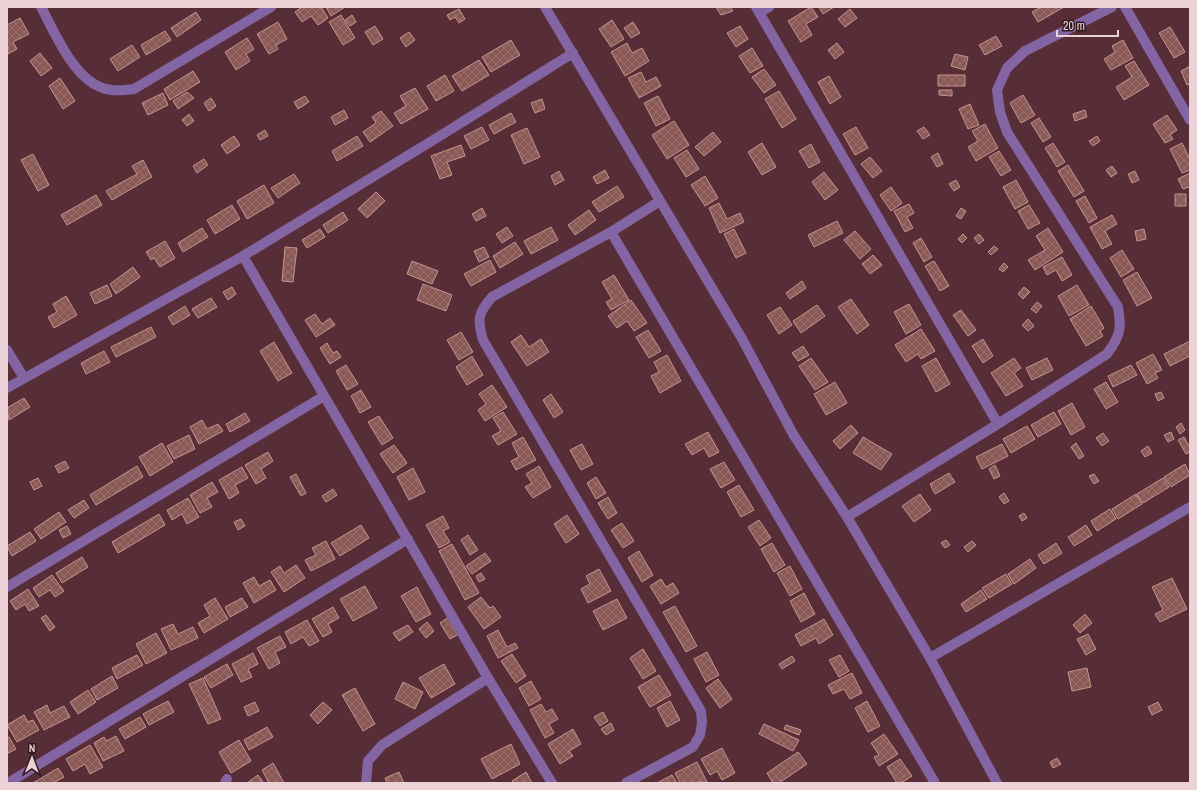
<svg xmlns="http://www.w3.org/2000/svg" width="1197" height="790" font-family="'Archivo Narrow',sans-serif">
  <defs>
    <pattern id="building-cross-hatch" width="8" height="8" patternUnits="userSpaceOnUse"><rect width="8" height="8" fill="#885955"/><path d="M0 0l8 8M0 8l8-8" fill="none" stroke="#99706d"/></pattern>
  </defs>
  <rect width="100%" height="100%" fill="#572d37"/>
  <!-- building -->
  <path fill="url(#building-cross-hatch)" stroke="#c7938e" d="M302,7H321L328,18L318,25L311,16L302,22L295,12Z
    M326,7H345L331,16Z
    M716,7H730L733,11L721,15Z
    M811,7L818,17L806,24L812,35L801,42L788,21Z
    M819,7H834L823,14Z
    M1041,7H1064L1038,22L1032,12Z
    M459,9L465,19L459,23L455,17L450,20L447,15Z
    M850,9L857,18L845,27L838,19Z
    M196,12L201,20L177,37L171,28Z
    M341,15L355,38L343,45L329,22Z
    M352,15L356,22L350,26L345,20Z
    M20,18L29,34L13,42L17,49L8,54L7,25Z
    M612,20L624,39L611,47L599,29Z
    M278,22L287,39L276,45L278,49L269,54L257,34Z
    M633,22L640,33L631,38L624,28Z
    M375,26L383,39L373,45L365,32Z
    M740,26L748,39L736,47L727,33Z
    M1170,27L1185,52L1174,58L1159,33Z
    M165,31L171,40L146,55L141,45Z
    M409,32L415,40L406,47L400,38Z
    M996,36L1002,46L985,55L979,45Z
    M247,38L254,49L246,54L250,61L236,70L225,52Z
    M511,40L520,55L491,72L482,57Z
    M1123,40L1133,58L1111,70L1104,59L1115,52L1112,46Z
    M627,43L632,53L642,48L649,61L625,76L611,52Z
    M837,43L844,52L835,59L828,50Z
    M132,45L140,57L118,71L110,59Z
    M752,48L763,66L750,73L739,56Z
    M40,53L52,68L41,76L30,61Z
    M955,54L968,57L965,70L951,66Z
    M479,60L489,75L462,91L452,76Z
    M1134,61L1149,85L1124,100L1116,87L1132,77L1125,66Z
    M1190,66V84L1187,85L1181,71Z
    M764,69L776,85L764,93L752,77Z
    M193,71L200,82L170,100L164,89Z
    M641,72L646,82L656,77L661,86L639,98L628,78Z
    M445,75L454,91L436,101L427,86Z
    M938,75H965V86H938Z
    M829,76L841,97L830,104L818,82Z
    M60,78L75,101L63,109L49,86Z
    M415,88L428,109L401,124L394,113L406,106L400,96Z
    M939,90H952V96L939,95Z
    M779,91L796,119L782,128L765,99Z
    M187,92L194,98L178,109L173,101Z
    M163,93L168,105L148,115L142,103Z
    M1023,95L1035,115L1021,123L1010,103Z
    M305,96L309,102L298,109L294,102Z
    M658,96L670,119L656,126L644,103Z
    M211,98L216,106L209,111L204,103Z
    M542,99L545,109L535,113L531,103Z
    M970,104L979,125L968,129L959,109Z
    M344,110L348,118L335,125L331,117Z
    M1085,110L1087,117L1075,121L1073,114Z
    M381,111L393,126L370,142L363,132L376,123L372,117Z
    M511,113L516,122L494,134L489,125Z
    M189,114L194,121L187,126L182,120Z
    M1167,115L1177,130L1170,135L1173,139L1165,143L1153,124Z
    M1039,118L1051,137L1043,142L1031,123Z
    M674,121L689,145L667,159L652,135Z
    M985,124L998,148L976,161L968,147L978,141L972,131Z
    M482,127L489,140L471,149L464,136Z
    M856,127L868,148L855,155L843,134Z
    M924,127L930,135L923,139L917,131Z
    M527,128L540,157L524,164L511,135Z
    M265,130L268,136L260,140L257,135Z
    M713,132L721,142L704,156L695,147Z
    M234,136L240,145L227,154L221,145Z
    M357,136L363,146L337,161L332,151Z
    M1097,136L1100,141L1093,146L1089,141Z
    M762,143L776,167L762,175L748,152Z
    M1053,143L1065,162L1057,167L1045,148Z
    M1182,143L1190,159V170L1182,173L1170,149Z
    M811,144L820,162L809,168L799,151Z
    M461,145L465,156L447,162L452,175L440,179L431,156Z
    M687,150L699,169L686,177L674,158Z
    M999,151L1011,170L1001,176L989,157Z
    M938,153L943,164L937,167L931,157Z
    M33,154L49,185L38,191L21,160Z
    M870,157L882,171L873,178L861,164Z
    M204,159L208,165L197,173L193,166Z
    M143,160L152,177L112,200L106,191L137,174L132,166Z
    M1068,165L1084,191L1074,197L1058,171Z
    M1112,166L1117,173L1111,177L1106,170Z
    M605,170L609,178L597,184L593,177Z
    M559,171L564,180L555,185L551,176Z
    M1135,171L1139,180L1132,183L1128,174Z
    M824,172L838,190L825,200L812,182Z
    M1190,173V190L1189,187L1183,189L1178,179Z
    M294,174L300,183L278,198L271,188Z
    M705,176L718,198L705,206L691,185Z
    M956,180L960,187L954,191L949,184Z
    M1016,180L1028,202L1015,209L1003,187Z
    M264,185L274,203L247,219L237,201Z
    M617,186L624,197L599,212L592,202Z
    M891,187L902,203L891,211L880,195Z
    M376,192L385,201L367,218L358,209Z
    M1175,194H1186V206H1175Z
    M96,195L102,205L67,225L61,215Z
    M1085,196L1097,218L1089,223L1076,201Z
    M719,203L727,219L740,213L744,222L720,233L709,208Z
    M909,204L914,213L907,217L913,228L905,232L894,211Z
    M232,205L240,219L215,234L207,220Z
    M1029,205L1040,223L1028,229L1018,211Z
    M482,208L486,216L476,221L472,214Z
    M961,208L966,211L961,219L956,216Z
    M589,210L596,220L575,235L568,225Z
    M343,212L348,220L328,233L323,225Z
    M1112,215L1117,224L1105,231L1112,244L1102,249L1090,227Z
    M837,221L843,233L814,247L808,235Z
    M507,227L513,236L502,243L496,234Z
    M551,227L558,240L531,254L524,241Z
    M202,228L208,237L183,252L178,243Z
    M1048,228L1063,252L1035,270L1028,260L1045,250L1036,236Z
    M320,229L325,237L307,248L302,240Z
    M734,229L746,253L736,258L724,234Z
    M1144,229L1146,239L1137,241L1135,231Z
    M855,231L871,249L860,259L844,240Z
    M963,234L967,238L962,243L958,239Z
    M979,234L984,240L979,244L974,238Z
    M921,238L932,257L924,262L913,243Z
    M165,241L175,258L160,267L154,258L151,260L146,252Z
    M515,242L523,254L500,268L493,256Z
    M994,246L998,249L991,255L988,252Z
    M285,247L297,248L293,282L282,281Z
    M484,247L489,257L479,262L474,251Z
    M1122,250L1134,269L1121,277L1110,258Z
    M873,255L882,265L870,274L862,264Z
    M1062,257L1072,275L1062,281L1056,270L1047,275L1043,267Z
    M490,260L496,272L471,286L464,274Z
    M412,261L438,271L432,284L407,274Z
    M934,261L949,286L940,291L925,266Z
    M1004,263L1008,267L1003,272L999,269Z
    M133,267L140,277L116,294L110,284Z
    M1137,272L1152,298L1137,306L1123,280Z
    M614,275L629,300L611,310L606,302L612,299L602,282Z
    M802,281L806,288L790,299L786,293Z
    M423,284L452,295L446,311L417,300Z
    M107,285L112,296L95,304L90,293Z
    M1077,285L1089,305L1069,316L1058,296Z
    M232,287L236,294L228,300L223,292Z
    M1024,287L1030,292L1023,299L1018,294Z
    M66,296L77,315L54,328L48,317L57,312L53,304Z
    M211,298L217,307L198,318L192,309Z
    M851,299L869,325L857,334L838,307Z
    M631,300L647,323L634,331L627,321L617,328L608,316Z
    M1037,302L1042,306L1036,313L1031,309Z
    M909,304L921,325L906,334L894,312Z
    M817,305L825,316L801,333L793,321Z
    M185,306L190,315L173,325L168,317Z
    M1091,306L1104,328L1100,331L1103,336L1086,346L1070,319Z
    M780,307L792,325L779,334L767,315Z
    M961,310L976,330L968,336L953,315Z
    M315,314L322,324L330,318L335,325L316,337L305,320Z
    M1028,319L1034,326L1028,331L1022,325Z
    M151,327L156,337L116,357L111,347Z
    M921,329L935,351L921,359L918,354L906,362L895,345Z
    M648,330L661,351L649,358L636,337Z
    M461,332L473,352L459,360L447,340Z
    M521,335L529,347L541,339L549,352L527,366L511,342Z
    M983,339L993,356L983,363L972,346Z
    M1190,341V356L1170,366L1164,354Z
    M274,342L292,373L278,381L260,351Z
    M327,343L333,353L337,351L341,357L330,364L320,348Z
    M803,346L809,355L798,361L792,353Z
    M104,351L110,362L86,374L81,363Z
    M1153,354L1162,370L1155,373L1158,378L1147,384L1136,363Z
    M667,355L681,381L660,393L651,376L659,372L654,362Z
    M472,356L483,375L467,385L456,367Z
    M811,358L828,382L815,390L799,366Z
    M936,358L950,384L936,392L922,366Z
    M1014,358L1021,368L1014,373L1023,386L1006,396L991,373Z
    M1047,358L1053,370L1032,380L1026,368Z
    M346,365L358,384L347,390L336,371Z
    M1131,365L1137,375L1113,387L1108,376Z
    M835,382L847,403L826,415L814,394Z
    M1106,382L1118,402L1106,409L1094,389Z
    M492,385L507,407L485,421L478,410L486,404L479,394Z
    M361,390L371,407L360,413L351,396Z
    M1161,392L1164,398L1158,401L1155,394Z
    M551,394L563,412L554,418L543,400Z
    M24,398L30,407L9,420L7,408Z
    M1072,403L1085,427L1071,435L1058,411Z
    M503,412L517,434L498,445L492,436L501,431L493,418Z
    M1054,412L1061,424L1038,437L1031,425Z
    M245,413L250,421L230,432L226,424Z
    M379,416L393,438L382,445L368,422Z
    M202,420L207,429L218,424L223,431L199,444L190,427Z
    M1181,423L1185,430L1180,434L1176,427Z
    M851,425L858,433L840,449L833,441Z
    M1027,426L1035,439L1011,453L1003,439Z
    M708,432L719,452L709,457L704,448L692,455L685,444Z
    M1171,432L1174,439L1168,442L1164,435Z
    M1103,433L1109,441L1102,446L1096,438Z
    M189,435L195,449L174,459L167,446Z
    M523,437L536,460L516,470L511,461L519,457L512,443Z
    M863,437L892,454L881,470L853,453Z
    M1184,437L1190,448V452L1186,454L1178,440Z
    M162,443L173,462L150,476L139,457Z
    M1076,443L1084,456L1079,459L1071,447Z
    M582,444L593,464L581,470L570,450Z
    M1002,444L1008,456L982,469L976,457Z
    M394,445L407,463L393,473L380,454Z
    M1148,446L1152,453L1145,457L1141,451Z
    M268,452L273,461L261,469L266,478L256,484L245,465Z
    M65,461L69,468L59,473L55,466Z
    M724,462L735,480L721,488L710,469Z
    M1185,464L1190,475L1171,487L1164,477Z
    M995,465L1000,476L994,479L989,469Z
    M137,466L143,477L96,505L90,495Z
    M539,466L551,487L533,498L525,487L532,483L526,474Z
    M242,467L248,478L235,485L239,493L229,499L219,480Z
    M413,468L425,492L409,500L397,477Z
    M949,473L955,482L935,494L930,484Z
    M296,474L306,493L301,496L290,477Z
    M1094,474L1099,481L1094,484L1089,476Z
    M596,477L606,493L596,499L587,483Z
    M38,478L42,486L34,490L30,482Z
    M1163,478L1169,487L1143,503L1137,494Z
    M212,482L218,492L207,498L212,507L200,513L190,495Z
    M739,485L754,510L741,517L727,492Z
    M333,489L337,495L326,502L322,496Z
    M1004,493L1009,501L1004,504L999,497Z
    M920,494L931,510L914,522L902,506Z
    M1136,494L1142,504L1118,519L1112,509Z
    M608,497L617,513L608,519L598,503Z
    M188,498L199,517L187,524L182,514L172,520L167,510Z
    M84,500L89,508L74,518L68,510Z
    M1110,509L1116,519L1097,531L1091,521Z
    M59,512L66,522L41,539L34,529Z
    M1024,513L1027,518L1022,521L1019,516Z
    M159,514L165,525L118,553L112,542Z
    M567,515L579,534L566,543L554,524Z
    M443,516L449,528L443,531L450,542L439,548L426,525Z
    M241,519L245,526L238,530L234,522Z
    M759,520L771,538L760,546L748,527Z
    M622,523L634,541L623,548L611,530Z
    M361,525L369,538L340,556L331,543Z
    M1086,525L1092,535L1074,546L1068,537Z
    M67,526L71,534L63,538L59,530Z
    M30,532L36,541L12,556L7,546Z
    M468,535L478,550L470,555L461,540Z
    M946,540L950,545L945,548L941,543Z
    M326,541L335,559L311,571L305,560L316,555L312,548Z
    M972,541L976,545L968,552L964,547Z
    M772,543L785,565L774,572L761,549Z
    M1056,543L1062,553L1044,564L1038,555Z
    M452,544L479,593L465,600L439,551Z
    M639,551L653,575L642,582L628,558Z
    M485,553L491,561L472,574L466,566Z
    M82,557L88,567L62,583L56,573Z
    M1030,559L1036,568L1014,584L1008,574Z
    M296,565L305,578L284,592L271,572L280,566L284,573Z
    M790,566L802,589L790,596L777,573Z
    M599,569L611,591L588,603L581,589L590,584L586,576Z
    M481,573L485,579L479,582L476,576Z
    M1006,574L1012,584L989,598L982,588Z
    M52,575L64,591L55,597L50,590L39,597L33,588Z
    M254,577L259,586L270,580L276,590L254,603L243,583Z
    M1172,578L1187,609L1160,622L1155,614L1163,610L1152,587Z
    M661,579L666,587L673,583L679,593L661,604L650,586Z
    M365,586L377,608L353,621L340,599Z
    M417,587L431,614L416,622L401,596Z
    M28,589L39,606L29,611L25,604L16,610L10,601Z
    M981,590L987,599L966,612L961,604Z
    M804,593L815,614L801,622L790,601Z
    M481,597L490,608L493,606L501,617L484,629L468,607Z
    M215,598L228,619L204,633L198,623L210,616L204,605Z
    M242,598L248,607L230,617L225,607Z
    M617,599L627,618L603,630L593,611Z
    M675,606L697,646L686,652L663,612Z
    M333,607L339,618L328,624L332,632L323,637L312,619Z
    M1085,614L1092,623L1080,633L1073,625Z
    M46,615L55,627L50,631L41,618Z
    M449,617L459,634L450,639L440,623Z
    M824,619L833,635L819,644L816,638L801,646L795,635Z
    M307,620L319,641L309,646L303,637L291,644L285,632Z
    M427,622L434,631L426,638L419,629Z
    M173,624L178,634L193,627L198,638L171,650L161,629Z
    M408,625L413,632L399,641L393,633Z
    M498,630L507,647L515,643L518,648L498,658L487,636Z
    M156,633L167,653L146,664L136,644Z
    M1088,634L1096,649L1086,655L1077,639Z
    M280,636L286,647L275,652L280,663L269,669L257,648Z
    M643,649L656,671L643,679L630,658Z
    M707,652L719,675L706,682L694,659Z
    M253,653L258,664L248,669L252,677L241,682L232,664Z
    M512,654L526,676L516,683L501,661Z
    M137,655L143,665L117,679L112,668Z
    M840,655L849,671L839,677L829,660Z
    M792,656L795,661L782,669L779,664Z
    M227,664L233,675L211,688L204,677Z
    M444,664L455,684L431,698L419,678Z
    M1087,668L1091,687L1072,691L1068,672Z
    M852,673L862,693L850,699L844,689L833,694L828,685Z
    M659,675L671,695L650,707L638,687Z
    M112,676L118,688L97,700L91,689Z
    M203,678L221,719L208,724L189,684Z
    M718,679L732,699L720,708L706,688Z
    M531,681L541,699L529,706L519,688Z
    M403,682L423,692L415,709L395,699Z
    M355,688L375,724L363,731L342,695Z
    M88,690L96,702L78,714L70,702Z
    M168,701L174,712L149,725L143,714Z
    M670,701L680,720L667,727L657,708Z
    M867,701L880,726L868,732L855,708Z
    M255,702L259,711L248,716L244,707Z
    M323,702L332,710L318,724L310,715Z
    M1158,702L1162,710L1152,715L1148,707Z
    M541,704L546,712L552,709L558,719L549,724L554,733L545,738L530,710Z
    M47,705L50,713L64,706L70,717L44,730L34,712Z
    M603,712L608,721L600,726L594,717Z
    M24,715L28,722L33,720L39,730L17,742L7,725Z
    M140,717L146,727L125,739L119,729Z
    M611,723L614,730L606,735L601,729Z
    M764,724L799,740L793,751L759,734Z
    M786,725L801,730L799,735L784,729Z
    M267,727L273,737L249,750L244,740Z
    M573,729L581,744L569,751L573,756L560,764L548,744Z
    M884,734L898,754L879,766L874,757L879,755L871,743Z
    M116,736L124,751L103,761L94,743L104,737L106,741Z
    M9,737L16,749L7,754V738Z
    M239,740L251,761L231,773L219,752Z
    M511,744L520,764L492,779L481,759Z
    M90,745L103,767L90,774L85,764L73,771L66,759Z
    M722,748L735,773L722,780L717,771L710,775L701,759Z
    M798,752L807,764L779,783H773L767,773Z
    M1057,758L1061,764L1053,768L1050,762Z
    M900,759L912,776L901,783H897L887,767Z
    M697,762L707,782L680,783L675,773Z
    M273,763L284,783H269L262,770Z
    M58,768L64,777L53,783H33Z
    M399,772L404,783H387L385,778Z
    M526,772L532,783H514L512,781Z
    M258,775L264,783H247Z
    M672,775L677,783H657Z"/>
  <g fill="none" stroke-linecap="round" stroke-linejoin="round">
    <!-- minor -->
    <path stroke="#8265a2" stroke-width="10" d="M41,7C56,34 76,87 112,90C119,91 127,90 134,89L271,7
      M545,7L741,337L793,434L847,517L930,658L997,783
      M756,7L998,424L847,517
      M1125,7L1190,120
      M759,13L769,7
      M611,232L935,783
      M243,256L488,678L552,783
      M7,350L24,378
      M7,388L243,256L435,139L573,53
      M998,424L1107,354C1120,336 1122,329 1118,307L1007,132L1000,112L997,90L1007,68L1025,51L1112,7
      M7,587L324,396
      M930,658L1190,507
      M8,783L408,539
      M225,783L227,779
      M366,783L368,761L382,745L488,678
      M626,783L693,747L700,735L702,723L701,711L483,340C477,319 478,313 492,297L611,232L660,201"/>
  </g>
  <!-- border -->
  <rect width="1197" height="790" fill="none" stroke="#ecd1d6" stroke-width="16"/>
  <!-- north arrow -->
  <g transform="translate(32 758) rotate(1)" stroke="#301c21" stroke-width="3" paint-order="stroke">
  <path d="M0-3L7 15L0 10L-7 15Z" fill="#ecd1d6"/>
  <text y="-6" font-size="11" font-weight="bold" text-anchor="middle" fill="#ecd1d6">N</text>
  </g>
  <!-- scale -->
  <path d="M1057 30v6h61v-6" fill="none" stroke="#ecd1d6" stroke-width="2"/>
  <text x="1063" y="30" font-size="12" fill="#ecd1d6" stroke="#301c21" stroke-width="3" paint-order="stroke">20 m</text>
</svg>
